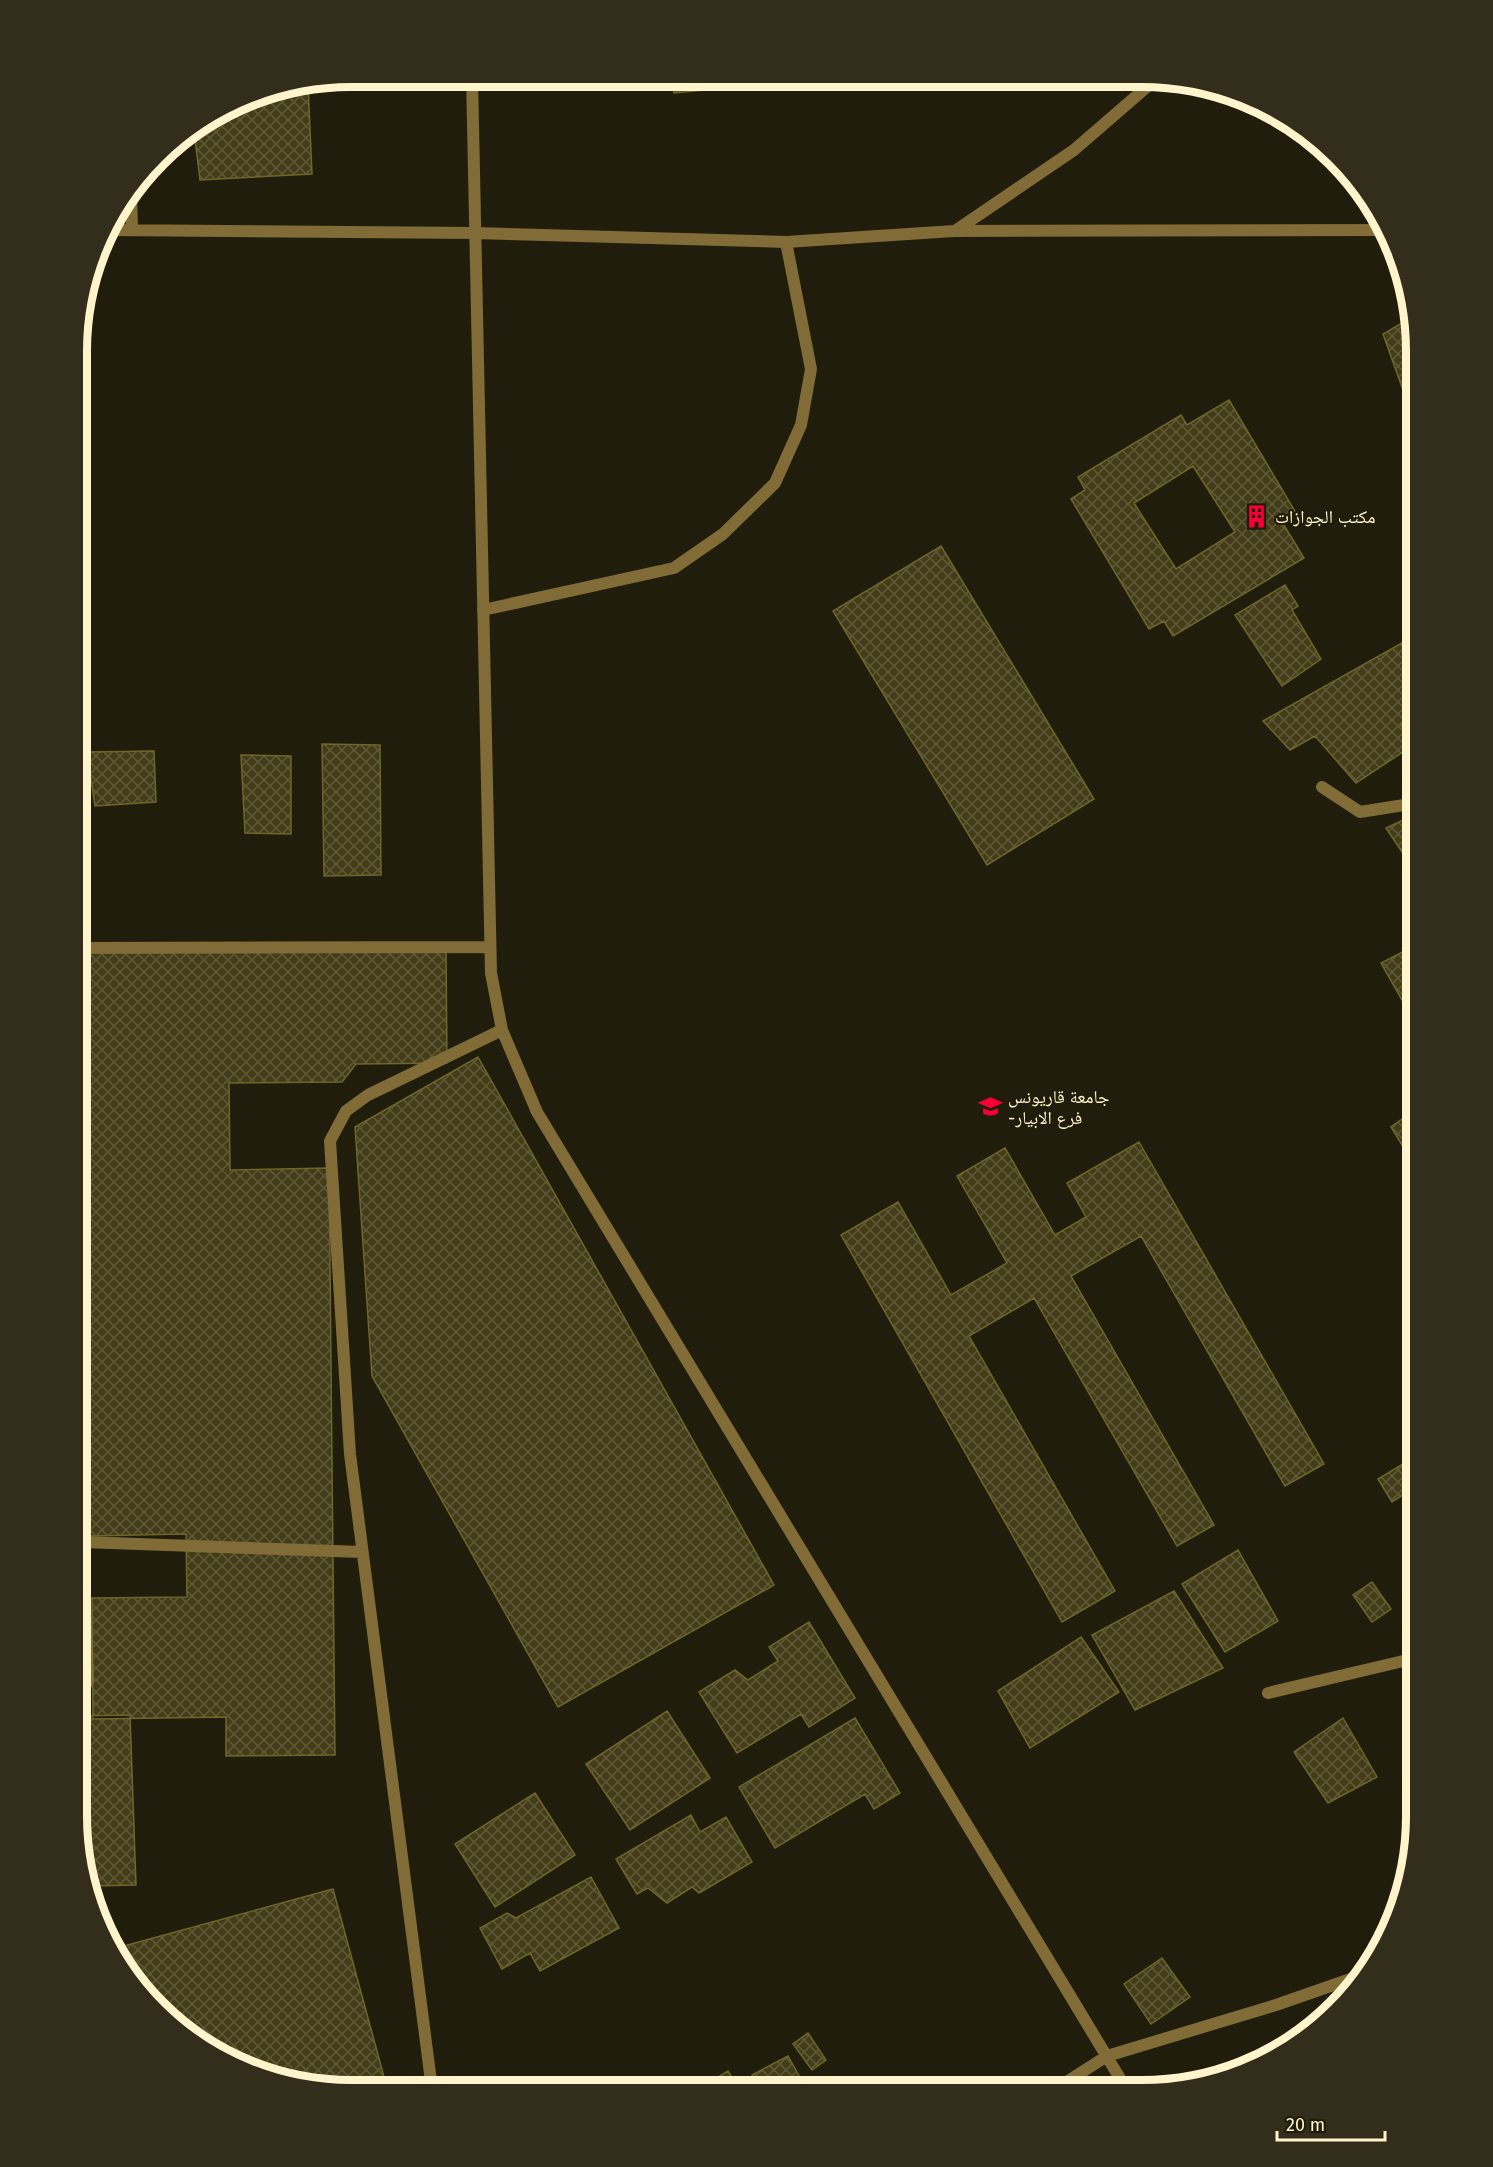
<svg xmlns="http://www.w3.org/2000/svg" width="1493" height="2167" font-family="'Fira Sans','Noto Naskh Arabic',sans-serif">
  <defs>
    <pattern id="building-cross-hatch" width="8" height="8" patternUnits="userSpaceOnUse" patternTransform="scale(1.5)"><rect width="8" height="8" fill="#423d18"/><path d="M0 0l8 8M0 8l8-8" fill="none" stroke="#5e5a38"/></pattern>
  </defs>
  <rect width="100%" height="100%" fill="#201d0c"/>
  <!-- building -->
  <path fill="url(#building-cross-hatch)" stroke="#6e6629" stroke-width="1.5" fill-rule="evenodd" d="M673,77L780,78V83L674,93Z
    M308,84L312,174L200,180L194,131L262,91Z
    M1409,319L1416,350V402L1408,404L1383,334Z
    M1229,400L1296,513L1282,522L1304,558L1173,636L1164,621L1149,629L1071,499L1085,490L1078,477L1181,415L1187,425ZM1193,466L1235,532L1176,569L1134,503Z
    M941,546L1094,799L987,865L833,611Z
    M1285,585L1298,606L1292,610L1321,659L1282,686L1235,615Z
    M1416,635V711L1401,725L1412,746L1356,783L1315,736L1290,750L1263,721Z
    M322,744L380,745L381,875L324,876Z
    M154,751L156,802L95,806L87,752Z
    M241,755L291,756V834L245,833Z
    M1416,814V873L1386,828Z
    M1416,945V1022L1415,1023L1381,963Z
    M446,947L447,1063L356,1064L342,1082L229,1083L230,1170L329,1168L335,1755L226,1756V1717L93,1719L92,1598L187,1597L186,1534L89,1536L83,952Z
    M478,1057L774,1585L558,1707L372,1376L355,1127Z
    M1416,1109V1168L1391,1127Z
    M1139,1142L1324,1464L1285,1486L1141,1236L1071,1276L1214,1525L1177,1546L1034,1298L969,1336L1115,1591L1062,1622L841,1235L898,1202L951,1295L1007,1263L957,1176L1005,1148L1055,1235L1086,1217L1067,1183Z
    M1411,1459L1416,1467V1477L1405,1484L1409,1491L1392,1502L1378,1479Z
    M1238,1550L1278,1621L1225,1652L1182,1584Z
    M1372,1582L1391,1609L1372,1622L1353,1595Z
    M1174,1591L1223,1668L1135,1710L1092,1635Z
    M809,1622L855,1698L809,1727L801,1714L737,1753L699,1692L735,1670L748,1680L778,1661L769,1647Z
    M1081,1637L1119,1692L1030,1748L998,1691Z
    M667,1711L710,1778L630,1830L586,1764Z
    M130,1715L136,1885L93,1886L76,1816L77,1716Z
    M855,1718L900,1793L874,1809L865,1794L775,1848L739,1787Z
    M1343,1718L1377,1777L1328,1803L1294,1752Z
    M535,1793L575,1855L495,1907L455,1844Z
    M691,1815L700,1832L726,1817L752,1862L699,1893L692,1887L667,1903L648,1888L637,1894L616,1859Z
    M591,1877L619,1928L540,1971L530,1953L502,1969L480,1928L507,1913L516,1918Z
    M333,1889L387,2088H315L198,2044L144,1997L113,1949Z
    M1162,1958L1190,1997L1151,2024L1124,1984Z
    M808,2033L826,2060L812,2070L793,2044Z
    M788,2056L807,2090L761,2089L752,2075Z
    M728,2071L739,2089H698Z"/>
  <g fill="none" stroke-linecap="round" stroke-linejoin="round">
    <!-- lane -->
    <path stroke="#816b36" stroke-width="12" d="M483,610L674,568L723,534L775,483L801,425L811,369L786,242"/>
    <!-- street -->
    <path stroke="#816b36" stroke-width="12" d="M472,77L491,973L502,1030L537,1112L1127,2090
      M131,192L132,230
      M108,230L475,233L786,242L954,231L1388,230
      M955,231L1074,150L1156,79
      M1322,787L1360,812L1404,805L1416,799
      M78,948L490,947
      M83,1542L362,1552
      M1268,1693L1416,1658
      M77,1706L88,1680L77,1384
      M432,2089L350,1454L330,1141L346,1111L368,1095L502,1030
      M1054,2090L1107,2056L1276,2005L1365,1974"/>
  </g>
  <!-- icons -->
  <defs>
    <symbol id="building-bare" viewBox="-9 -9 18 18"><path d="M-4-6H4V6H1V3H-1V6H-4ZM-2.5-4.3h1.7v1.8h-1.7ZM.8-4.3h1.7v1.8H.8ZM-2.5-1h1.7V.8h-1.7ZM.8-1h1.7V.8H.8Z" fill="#f60037" stroke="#201d0c" stroke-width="2.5" paint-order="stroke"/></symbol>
    <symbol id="university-bare" viewBox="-9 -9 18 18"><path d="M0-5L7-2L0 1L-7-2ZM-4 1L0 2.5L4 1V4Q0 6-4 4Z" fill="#f60037" stroke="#201d0c" stroke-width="2.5" paint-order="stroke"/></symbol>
  </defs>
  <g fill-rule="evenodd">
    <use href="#building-bare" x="1240" y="500" width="33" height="33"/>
    <use href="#university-bare" x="974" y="1090" width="33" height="33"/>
  </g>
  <g text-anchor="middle" stroke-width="4.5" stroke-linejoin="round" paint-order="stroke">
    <!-- poi labels -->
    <g font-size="18" fill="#fff4cb" stroke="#201d0c" text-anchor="start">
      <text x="1275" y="523">مكتب الجوازات</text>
      <text x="1008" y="1103">جامعة قاريونس<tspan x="1008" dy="21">-فرع الابيار</tspan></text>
    </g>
  </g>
  <!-- crop -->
  <path d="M0 0H1493V2167H0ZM351 87H1142A264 264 0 0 1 1406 351V1816A264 264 0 0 1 1142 2080H351A264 264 0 0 1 87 1816V351A264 264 0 0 1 351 87Z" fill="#322e1b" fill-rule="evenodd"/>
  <path fill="none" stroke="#fff4cb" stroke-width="8" d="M351 87H1142A264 264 0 0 1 1406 351V1816A264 264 0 0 1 1142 2080H351A264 264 0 0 1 87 1816V351A264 264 0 0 1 351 87Z"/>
  <!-- scale -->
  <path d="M1277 2131v9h108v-9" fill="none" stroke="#fff4cb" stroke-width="3"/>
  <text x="1286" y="2131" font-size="18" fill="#fff4cb" stroke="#201d0c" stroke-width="4.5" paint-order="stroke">20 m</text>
</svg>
